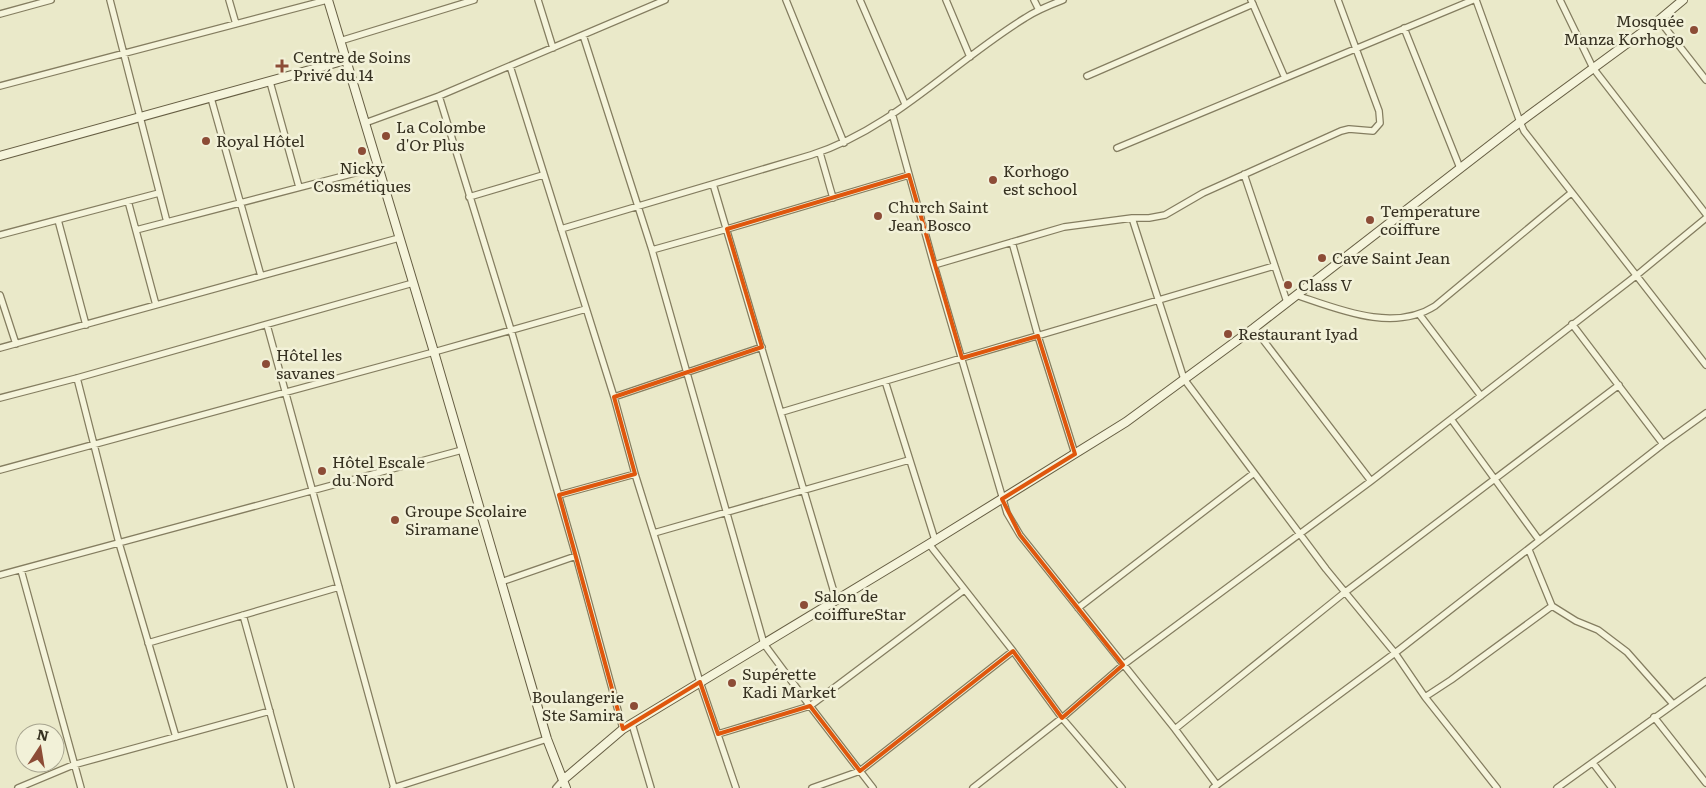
<svg xmlns="http://www.w3.org/2000/svg" width="1706" height="788" font-family="Literata,serif">
  <rect width="100%" height="100%" fill="#eae9c9"/>
  <g fill="none" stroke-linecap="round" stroke-linejoin="round">
    <defs>
      <path id="street" d="M110,0L167,222
        M229,0L236,24
        M538,0L553,48
        M786,0L844,143
        M860,0L905,104
        M946,0L970,57
        M1034,0L1039,10
        M1251,0L1285,78
        M1476,0L1520,122L1524,131L1706,365
        M1560,0L1593,68L1706,214
        M0,14L51,0
        M1659,20L1706,80
        M1404,28L1460,168
        M583,35L652,250L764,644L810,706L873,788
        M340,41L474,0
        M510,66L614,397L635,474L700,682L736,788
        M1087,76L1253,4
        M270,82L299,187
        M0,86L327,0
        M439,96L511,330L576,556L623,729
        M211,98L261,276
        M892,113L934,265L1007,513L1020,535L1175,729L1217,785
        M365,123L439,96L665,0
        M1117,148L1473,0
        M820,153L833,198
        M1244,174L1287,302
        M713,184L836,599
        M469,197L543,175
        M128,201L156,305
        M1132,218L1184,379L1326,569L1395,653L1425,697L1497,788
        M58,220L86,325
        M561,229L811,155C893,129 953,62 1025,18C1037,10 1050,5 1063,0
        M136,230L378,167
        M0,235L159,193
        M1012,242L1038,336L1075,454
        M652,250L727,229L909,175
        M934,265L1064,227L1132,218H1149L1165,215L1203,193L1341,131L1349,129L1373,131L1380,123L1379,111L1338,0
        M0,295L16,344
        M1296,295C1338,309 1393,333 1435,306L1571,193
        M1419,314L1481,396
        M1572,324L1663,444
        M267,325L394,788
        M1254,328L1371,481
        M0,348L399,238
        M77,378L119,543L176,737
        M885,381L935,540
        M614,397L762,347
        M0,398L77,378L413,283
        M782,412L962,358L1274,266
        M1451,419L1539,540
        M0,470L434,352L586,309
        M559,495L635,474
        M654,533L909,460
        M929,544L1013,651L1062,718L1122,788
        M1529,550L1552,606L1576,621L1598,630L1627,652L1673,704
        M21,570L81,788
        M0,575L462,450
        M501,582L576,556
        M1078,608L1254,473
        M243,615L291,788
        M148,643L339,587
        M1425,697L1451,680L1552,606
        M1654,717L1706,783
        M632,724L651,788
        M1175,729L1344,593L1619,385
        M718,734L810,706L964,590
        M1593,763L1612,788
        M18,788L73,765L270,711
        M393,788L547,739
        M556,788L563,780
        M812,788L860,771L1013,651
        M973,788L1062,718L1123,665L1371,481L1637,275L1706,218
        M1213,788L1395,653L1663,444L1706,413
        M1557,788L1706,681"/>
      <path id="secondary" d="M328,0L434,352L547,739L566,788
        M0,156L346,60
        M563,780L623,729L929,544L1126,422L1254,328L1520,122L1659,20L1683,0"/>
    </defs>
    <!-- street casing -->
    <use href="#street" stroke="#847d60" stroke-width="8"/>
    <!-- secondary casing -->
    <use href="#secondary" stroke="#665e43" stroke-width="10"/>
    <!-- street -->
    <use href="#street" stroke="#f5f4db" stroke-width="5.5"/>
    <!-- secondary -->
    <use href="#secondary" stroke="#f5f4db" stroke-width="8"/>
  </g>
  <!-- marked area -->
  <path fill="none" stroke="#df570d" stroke-width="4" stroke-linejoin="round" d="M909,175L962,358L1038,336L1075,454L1002,499L1020,535L1123,665L1062,718L1013,651L860,771L810,706L718,734L700,682L623,729L559,495L635,474L614,397L762,347L727,229Z"/>
  <!-- markers -->
  <g fill="#8c4c36" stroke="#f2f1d8" stroke-width="2">
    <circle cx="1694" cy="30" r="5"/>
    <path d="M279.5 58.5h5v5h5v5h-5v5h-5v-5h-5v-5h5z"/>
    <circle cx="386" cy="136" r="5"/>
    <circle cx="206" cy="141" r="5"/>
    <circle cx="362" cy="151" r="5"/>
    <circle cx="993" cy="180" r="5"/>
    <circle cx="878" cy="216" r="5"/>
    <circle cx="1370" cy="220" r="5"/>
    <circle cx="1322" cy="258" r="5"/>
    <circle cx="1288" cy="285" r="5"/>
    <circle cx="1228" cy="334" r="5"/>
    <circle cx="266" cy="364" r="5"/>
    <circle cx="322" cy="471" r="5"/>
    <circle cx="395" cy="520" r="5"/>
    <circle cx="804" cy="605" r="5"/>
    <circle cx="732" cy="683" r="5"/>
    <circle cx="634" cy="706" r="5"/>
  </g>
  <g text-anchor="middle" stroke-width="5" stroke-linejoin="round" paint-order="stroke">
    <!-- poi labels -->
    <g font-size="16" fill="#363121" stroke="#f2f1d8" text-anchor="start">
      <text x="1684" y="27" text-anchor="end">Mosquée<tspan x="1684" dy="18">Manza Korhogo</tspan></text>
      <text x="293" y="63">Centre de Soins<tspan x="293" dy="18">Privé du 14</tspan></text>
      <text x="396" y="133">La Colombe<tspan x="396" dy="18">d'Or Plus</tspan></text>
      <text x="216" y="147">Royal Hôtel</text>
      <text x="362" y="174" text-anchor="middle">Nicky<tspan x="362" dy="18">Cosmétiques</tspan></text>
      <text x="1003" y="177">Korhogo<tspan x="1003" dy="18">est school</tspan></text>
      <text x="888" y="213">Church Saint<tspan x="888" dy="18">Jean Bosco</tspan></text>
      <text x="1380" y="217">Temperature<tspan x="1380" dy="18">coiffure</tspan></text>
      <text x="1332" y="264">Cave Saint Jean</text>
      <text x="1298" y="291">Class V</text>
      <text x="1238" y="340">Restaurant Iyad</text>
      <text x="276" y="361">Hôtel les<tspan x="276" dy="18">savanes</tspan></text>
      <text x="332" y="468">Hôtel Escale<tspan x="332" dy="18">du Nord</tspan></text>
      <text x="405" y="517">Groupe Scolaire<tspan x="405" dy="18">Siramane</tspan></text>
      <text x="814" y="602">Salon de<tspan x="814" dy="18">coiffureStar</tspan></text>
      <text x="742" y="680">Supérette<tspan x="742" dy="18">Kadi Market</tspan></text>
      <text x="624" y="703" text-anchor="end">Boulangerie<tspan x="624" dy="18">Ste Samira</tspan></text>
    </g>
  </g>
  <!-- north arrow -->
  <g transform="translate(40 748) rotate(12)"><circle r="24" fill="#f2f1d8" stroke="#a7a48f"/>
  <path d="M0-4L9 19L0 12L-9 19Z" fill="#8c4c36"/>
  <text y="-8" font-size="14" font-weight="bold" text-anchor="middle" fill="#363121">N</text>
  </g>
</svg>
